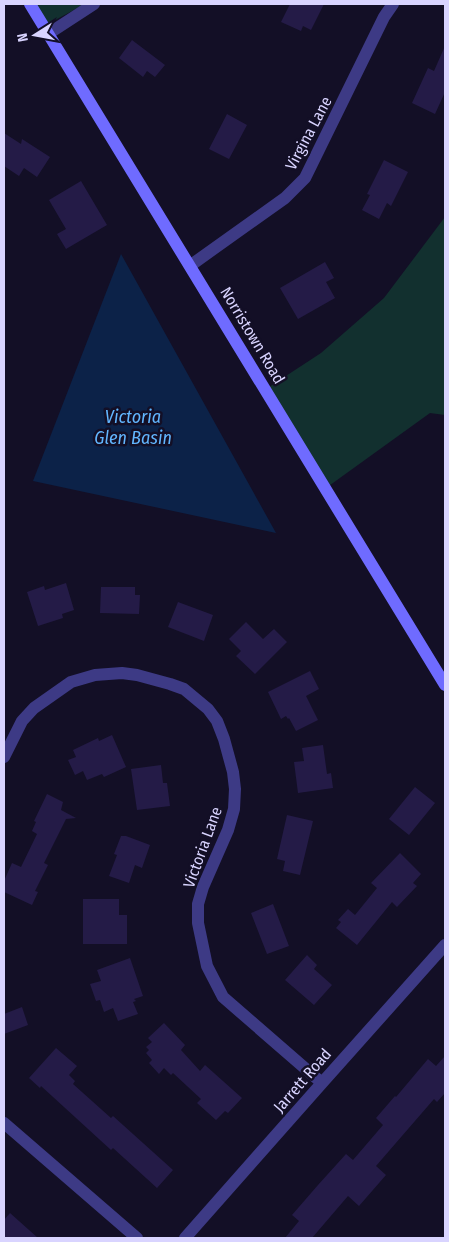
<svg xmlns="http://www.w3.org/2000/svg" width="449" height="1242" font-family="'Fira Sans Condensed',sans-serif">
  <rect width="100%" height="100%" fill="#130f26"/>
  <!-- green -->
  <path fill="#12302f" d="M30,4H85L44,26Z
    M445,217V415L430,413L326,488L266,389L321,353L384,298Z"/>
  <!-- water -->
  <path fill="#0c2248" d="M121,254L276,533L33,481Z"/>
  <!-- building -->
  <path fill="#241b47" d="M290,4H324L311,30L303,26L301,31L281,22Z
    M132,40L165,65L155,77L147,71L143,77L119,58Z
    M445,46V92L435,114L412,103L428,68L434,71Z
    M227,114L247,125L229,159L209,149Z
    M4,133L21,144L22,139L50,157L37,177L24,168L19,176L4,166Z
    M384,160L408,172L391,206L387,203L379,219L362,210L370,195L367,194Z
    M81,181L107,225L66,249L57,234L66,229L49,200Z
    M325,262L334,278L326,282L335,298L298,319L280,288Z
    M66,583L74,610L62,614L63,618L38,626L27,592L44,586L45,590Z
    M101,587H135V595H140L139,614L100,613Z
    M178,602L213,615L204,641L168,627Z
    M246,622L263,639L274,629L287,642L255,674L236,656L241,651L229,639Z
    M310,671L319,689L306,696L318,720L296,731L289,718L288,719L286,716L281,719L268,692Z
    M112,735L126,767L104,777L102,774L87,780L83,771L75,775L68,760L76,757L73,750L98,738L99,741Z
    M323,745L327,774L331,773L333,788L298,793L294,762L304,761L302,748Z
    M161,765L163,783H167L170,806L137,810L131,769Z
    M415,787L435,803L409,835L389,819Z
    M47,794L63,802L61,810L76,818L66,819L44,863L48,865L35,891L38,892L32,905L4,892V881L12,863L21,867L37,834L32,831L36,822L34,821Z
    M287,815L313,821L300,875L283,871L285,861L277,859Z
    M121,836H126L150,845L142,868L135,865L129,883L109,876L117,855L114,854Z
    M400,853L421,874L413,883L417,886L397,907L392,902L357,945L336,928L341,922L338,920L348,909L355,915L377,888L371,883Z
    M83,899H119V915H127V944H83Z
    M273,904L289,946L267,954L251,913Z
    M307,955L317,965L314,969L332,985L314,1005L285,980Z
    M130,958L143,996L134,999L136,1001L133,1002L138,1014L118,1021L113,1008L104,1012L100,1000L96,1001L90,984L101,981L97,970Z
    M22,1007L28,1025L4,1034V1014Z
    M164,1023L185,1045L181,1050L200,1071L205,1065L242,1098L228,1113L225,1111L216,1120L197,1103L201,1099L173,1073L171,1075L164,1068L159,1074L149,1063L152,1060L146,1053L149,1050L146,1047L152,1042L148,1038Z
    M56,1048L77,1066L69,1075L75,1081L73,1084L111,1118L113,1116L173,1170L157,1188L113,1148L111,1150L41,1086L40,1088L29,1078Z
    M445,1056V1093L437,1102L434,1099L376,1166L386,1175L359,1206L348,1196L312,1238H285L299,1221L292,1215L318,1185L346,1154L353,1160L383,1125L376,1118L395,1096L396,1097L428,1059L436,1066Z
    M10,1213L38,1238H4V1220Z"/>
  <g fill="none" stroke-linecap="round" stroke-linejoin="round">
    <!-- street -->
    <path stroke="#3d3a85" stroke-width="12" d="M48,34L94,4
      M191,265L285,198L305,178L384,17L393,4
      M4,757L22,721L34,708L71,682L95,675L122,673L137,675L170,684L184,689L208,709L217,721L224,739L233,772L235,789L234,809L228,830L203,887L198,904V923L207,966L223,997L322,1083
      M4,1123L137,1238
      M185,1238L322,1083L445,945"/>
    <!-- secondary -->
    <path stroke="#6f6bff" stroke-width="12" d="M30,4L445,685"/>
  </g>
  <g text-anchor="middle" stroke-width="5" stroke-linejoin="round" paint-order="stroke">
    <!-- street labels -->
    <g font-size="16" fill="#d9d4ff" stroke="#130f26">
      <text transform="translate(308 133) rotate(-62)" y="6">Virgina Lane</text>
      <text transform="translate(253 335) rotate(59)" y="6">Norristown Road</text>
      <text transform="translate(202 847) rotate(-70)" y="6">Victoria Lane</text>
      <text transform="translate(302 1080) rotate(-49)" y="6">Jarrett Road</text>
    </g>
    <!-- water labels -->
    <g font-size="18" font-style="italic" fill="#62b6ff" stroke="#130f26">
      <text x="133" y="423">Victoria<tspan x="133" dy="21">Glen Basin</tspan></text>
    </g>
  </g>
  <!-- border -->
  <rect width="449" height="1242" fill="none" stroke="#d9d4ff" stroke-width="10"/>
  <!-- north arrow -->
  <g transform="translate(35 35) rotate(259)" stroke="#130f26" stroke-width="4" paint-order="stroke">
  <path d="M0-4L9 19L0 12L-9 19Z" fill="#d9d4ff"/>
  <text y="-8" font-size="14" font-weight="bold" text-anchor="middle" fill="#d9d4ff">N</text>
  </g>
</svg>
